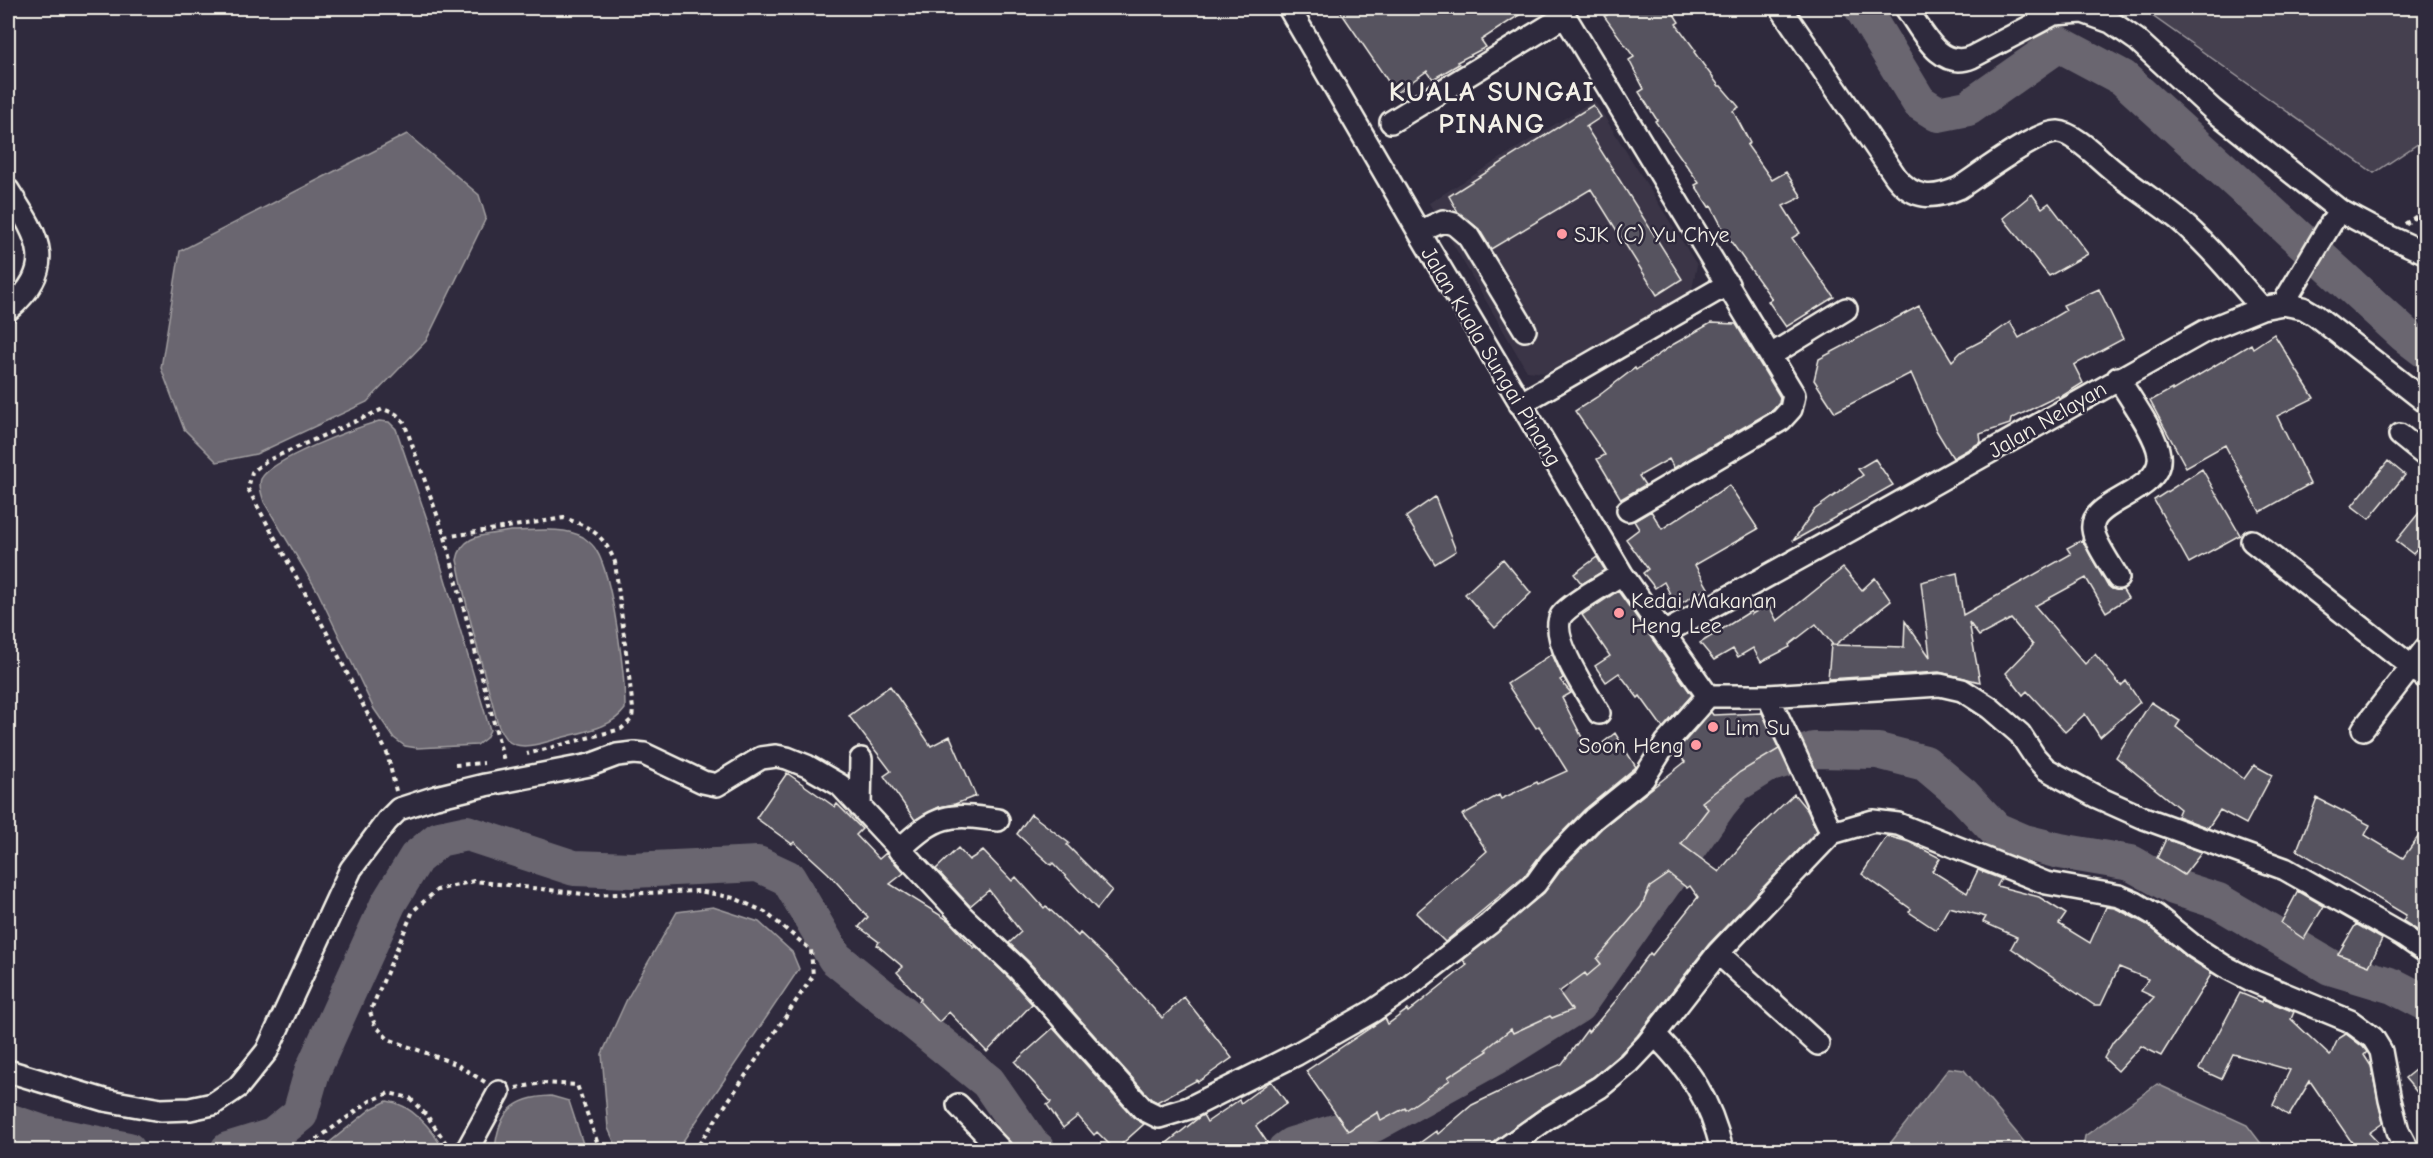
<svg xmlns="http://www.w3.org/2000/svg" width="2433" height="1158" font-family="'Comic Neue',sans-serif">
  <rect width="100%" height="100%" fill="#2f2a3d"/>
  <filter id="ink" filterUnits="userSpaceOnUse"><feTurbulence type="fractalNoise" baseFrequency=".0167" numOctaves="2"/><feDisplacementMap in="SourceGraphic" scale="12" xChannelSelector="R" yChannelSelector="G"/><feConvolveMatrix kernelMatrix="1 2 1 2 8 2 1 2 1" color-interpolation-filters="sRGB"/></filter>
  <g filter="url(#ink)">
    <!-- built -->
    <path fill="#3b3647" d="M1594,100L1697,265L1692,289L1687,295L1546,373L1527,371L1429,203Z"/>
    <!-- green -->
    <path fill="#454050" stroke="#9c989c" stroke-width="1.5" d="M2141,8H2425V139L2374,173Z"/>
    <!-- water -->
    <path fill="#6a6670" stroke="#a19ea0" stroke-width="1.5" d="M407,134L479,195L486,218L426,341L367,402L256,454L217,462L184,429L161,368L180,251Z
      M379,421L389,422L396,429L429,525L490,730L486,738L477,745L417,748L405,746L394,738L374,709L318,592L264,502C262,495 258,486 261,479C271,459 356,428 379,421Z
      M510,531C532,531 563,526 583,537C587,540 594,546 596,550C613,576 625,676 625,709C611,728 586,731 564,737C549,741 520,753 507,740C497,730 495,711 491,698C478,652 466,606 457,560C462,533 486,536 510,531Z
      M713,907L759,922L792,952L799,969L677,1150H618L608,1128L602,1054L627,999L677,912Z
      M1949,1068L1964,1070L2031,1150H1885Z
      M2157,1084L2247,1125L2266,1150H2086L2083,1147L2085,1136Z
      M551,1096L569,1101L585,1150H495C498,1113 513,1097 551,1096Z
      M387,1101C411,1104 433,1129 443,1150H320L371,1109Z"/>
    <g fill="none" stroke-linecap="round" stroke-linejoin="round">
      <!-- river -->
      <path stroke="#6a6670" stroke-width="36" d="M1862,8L1919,102L1938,114L1968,108L2059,44L2123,78L2405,335L2426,351
        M8,1121L43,1133L128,1150
        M228,1150L273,1136L300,1114L312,1072L388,904L416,858L439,839L467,833L574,868L632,870L758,864L788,878L835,958L988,1082L1031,1144L1038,1150
        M1285,1150L1292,1145L1335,1132L1374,1124L1495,1057L1578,1005L1720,803L1735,785L1767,765L1814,750L1878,751L1925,763L1963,795L1996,830L2024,842L2060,851L2131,863L2174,887L2218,901L2330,967L2393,986L2426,1003"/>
    </g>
    <!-- building -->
    <path fill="#56525f" stroke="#f4f1e8" stroke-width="1.5" d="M1338,8H1530L1481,40L1486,47L1457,62L1459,64L1433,79L1427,71L1396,93Z
      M1603,8H1670L1679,22L1676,24L1696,51L1694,52L1719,86H1721L1739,107L1733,111L1750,143L1747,145L1772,180L1786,172L1802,197L1783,206L1800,233L1792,238L1834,297L1786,327L1768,301L1772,299L1727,236L1711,206L1709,207L1695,185L1699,183L1655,121L1657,120L1639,92L1644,89L1629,60L1634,57L1604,16L1607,15Z
      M1593,105L1601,117L1586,127L1682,279L1657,295L1591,189L1491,249L1479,229L1458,212L1449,196Z
      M2032,194L2042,208L2049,203L2088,254L2049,276L2003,218Z
      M2099,289L2123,339L2074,365L2083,383L2059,398L2058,396L2011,419L2010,424L1980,434L1981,442L1953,458L1936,430L1911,373L1835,412L1814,380L1819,359L1919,306L1952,361L1962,351L1989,337L2010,322L2019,338L2066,310L2063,305Z
      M1711,323L1736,324L1780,397L1779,403L1773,410L1674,468L1669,459L1639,476L1645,485L1621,499L1597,459L1605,455L1575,411L1597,397L1635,368L1636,370L1674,344Z
      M2274,334L2314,398L2277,416L2310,484L2260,512L2225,445L2186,467L2150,401L2172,389V391L2251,344L2253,348Z
      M1875,459L1893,485L1793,541L1814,510L1863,475L1858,469Z
      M2388,461L2405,475L2369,519L2352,506Z
      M2202,469L2240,535L2189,563L2154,500Z
      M1729,485L1758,529L1695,565L1708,588L1676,606L1664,582L1655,588L1643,573L1648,569L1626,539L1639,529L1634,521L1651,511L1662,529Z
      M1435,497L1456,551L1435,564L1406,517Z
      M2426,504V539L2413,554L2396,541Z
      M2082,540L2107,585L2112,589L2123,590L2128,598L2106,612L2086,578L2035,606L2085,664L2095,654L2121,686L2126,681L2140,702L2100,737L2085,714L2065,732L2027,691L2023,695L2006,673L2033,645L2011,619L1979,636L1969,622L1980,682L1939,672L1828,679L1831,645H1833L1816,624L1789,645L1790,647L1761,662L1753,648L1738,657L1733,649L1714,660L1700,643L1751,611L1752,614L1768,604L1777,621L1843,568L1862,590L1875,578L1891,601L1835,645L1904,647L1905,621L1930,657L1921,582L1957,573L1963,615L2071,554L2067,548Z
      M1597,557L1605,570L1582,584L1574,574Z
      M1503,559L1531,593L1495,628L1465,594Z
      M1618,591L1692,695L1663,728L1640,696L1638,698L1619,673L1606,682L1595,666L1610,656L1582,615Z
      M1552,654L1563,678L1560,680L1571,693L1562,698L1590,753L1615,733L1636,767L1584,810L1542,853L1526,874L1445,942L1416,913L1487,851L1462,815L1499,795L1501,799L1537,782L1538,784L1567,771L1539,726L1536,728L1507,684Z
      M890,686L931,746L950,736L976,796L955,804L939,807L915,820L884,776L891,771L849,716Z
      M2151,702L2180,721L2176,727L2244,779L2254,765L2272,775L2246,824L2220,810L2208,828L2177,816L2180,809L2116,757Z
      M1711,712L1713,715L1762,713L1779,749L1740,772L1702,802L1708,809L1681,844L1719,872L1744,842L1794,794L1807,810L1817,831L1709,944L1637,1036L1620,1054L1593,1077L1541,1108L1496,1140L1490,1150H1410L1436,1131L1438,1134L1472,1105L1522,1081L1562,1064L1587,1030L1588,1032L1596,1024L1618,998L1617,997L1650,953L1652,955L1698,897L1690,886L1687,888L1669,874L1650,887L1641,907L1597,959L1601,964L1587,976L1585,973L1559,992L1572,1010L1552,1018L1550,1016L1513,1033L1511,1029L1486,1049L1488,1051L1448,1077L1450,1080L1406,1110L1405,1108L1381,1121L1378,1112L1348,1131L1306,1071L1385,1018L1388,1024L1407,1010L1408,1012L1467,965L1463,960L1544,893L1561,870L1602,828L1685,762L1677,753L1678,749Z
      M787,773L835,807L837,804L862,829L856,835L879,859L886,853L904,873L890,884L948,920L974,948L976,946L1009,978L1032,1004L987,1052L949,1012L939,1022L919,1001L921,999L897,972L903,967L877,945L879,942L859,927L868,917L828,873L794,842L792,844L756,818Z
      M2317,798L2370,825L2365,835L2403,858L2426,826V936L2403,921L2406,915L2297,850Z
      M1031,814L1069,843L1067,845L1112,890L1097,909L1053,863L1051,865L1017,834Z
      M1887,836L1909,842L1940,858L1932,871L1967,893L1978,870L2001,879L1997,886L2039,897L2066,914L2059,924L2090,943L2106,907L2115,908L2148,925L2188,958L2212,973L2161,1056L2141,1046L2118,1071L2104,1058L2113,1042L2154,997L2141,991L2148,979L2119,967L2101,1005H2094L2011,948L2017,937L1983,922L1986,917L1949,907L1936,930L1909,912L1911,909L1862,874Z
      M2166,839L2202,852L2184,875L2157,858Z
      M958,848L969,860L983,851L1012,881L1016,877L1044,908L1046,906L1078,936L1080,933L1112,963L1162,1018L1184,997L1232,1058L1198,1082L1197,1080L1157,1102L1151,1099L1028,961L1009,943L1021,932L989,890L970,906L936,869Z
      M2298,891L2324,906L2304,939L2281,923Z
      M2356,924L2382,939L2369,966L2338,954Z
      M2240,993L2262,1002L2263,999L2294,1012L2291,1019L2330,1056L2338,1039L2346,1034L2363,1047L2367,1052L2364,1055L2371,1066L2383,1123L2369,1133L2385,1150H2357L2310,1081L2289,1116L2273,1105L2290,1070L2233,1054L2221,1079L2199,1069Z
      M1053,1028L1133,1117L1144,1124L1115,1150L1097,1132L1094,1135L1078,1116L1063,1128L1047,1105L1051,1102L1015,1062Z
      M2426,1061V1103L2405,1078Z
      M1271,1081L1287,1103L1256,1126L1269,1145L1260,1150H1158L1201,1116L1203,1115L1207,1122L1239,1100L1241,1103Z"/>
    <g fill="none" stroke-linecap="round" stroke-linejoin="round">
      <defs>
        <path id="minor" d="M1289,8L1419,232L1622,574L1708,696
          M1560,8L1794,395L1791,409L1781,420L1628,510
          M1781,8L1896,177C1914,200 1934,199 1959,188C1979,175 2037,131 2058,132C2075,133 2101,161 2114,171C2134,188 2157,202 2177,218C2208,244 2235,278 2262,308
          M1906,8C1922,30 1939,71 1972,57L2054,14L2083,12L2111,22L2137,40L2213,110L2339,210L2388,236L2426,253
          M1391,122L1565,16
          M8,190C38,237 59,266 8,310
          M1419,232L1443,221L1454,224L1468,236L1525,330
          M2283,304L2339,210
          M1771,355L1846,309
          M1520,404L1728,284
          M2400,435L2426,456
          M2252,541L2426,678
          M2118,578C2111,565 2094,542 2093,529C2089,500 2164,493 2159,455C2157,435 2129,397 2118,378
          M1664,633L1883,512L2205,331L2262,308L2283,304L2303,308L2315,315L2426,402
          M1768,696L1832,833L1873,821L1898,824L2046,883L2119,896L2135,903L2155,915L2196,948L2224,966L2253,981L2350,1021L2373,1038L2381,1051L2390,1100L2398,1131L2408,1150
          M1599,713C1587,693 1549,638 1561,616C1568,605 1609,582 1622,574
          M2363,729L2426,648
          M860,807L861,759
          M899,850C937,814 948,813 998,820
          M1718,953L1818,1044
          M1654,1034C1691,1071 1710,1100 1722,1150
          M8,1071L104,1100L161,1110L190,1109L213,1104L238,1087L267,1051L351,869L387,821L399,809L436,797L485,785L590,765L617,755L634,753L644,754L703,782L717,785L761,758L776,756L787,758L807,766L840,785L962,916L1018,969L1143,1109L1159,1117L1189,1108L1297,1054L1373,1011L1405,989L1489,924L1536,883L1551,862L1593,819L1644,778L1666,743L1708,696H1768L1940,685L1962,690L1990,708L2020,734L2035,757L2046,769L2097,797L2144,818L2285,869L2403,936L2426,952
          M958,1105L1001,1150
          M467,1150L499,1092
          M1503,1150L1548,1118L1600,1087L1629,1063L1647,1044L1718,953L1832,833"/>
      </defs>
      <!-- minor casing -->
      <use href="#minor" stroke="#f4f1e8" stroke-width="26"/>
      <!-- path -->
      <path stroke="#f4f1e8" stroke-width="4" stroke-dasharray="4.5 4.5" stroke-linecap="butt" d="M2405,224L2426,210
        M445,537L564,518C591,527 603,534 615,562L633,709L632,719L621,729L527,754
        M455,765L484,763
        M396,791L387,753L328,635L248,489L252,472L266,461L383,409L396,414L404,422L445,537L504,761
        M485,1082L456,1064L388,1039L375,1025L370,1012L413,911L437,890L474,881L591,895L699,891L734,898L765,912L811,950L813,976L695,1150
        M516,1088L542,1083L577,1085L600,1150
        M302,1150L370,1101L389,1093L410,1098L428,1117L448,1146"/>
      <!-- minor -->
      <use href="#minor" stroke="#2f2a3d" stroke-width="21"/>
    </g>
  </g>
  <!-- markers -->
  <g fill="#ff9aa2" stroke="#2f2a3d" stroke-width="2">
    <circle cx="1562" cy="234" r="6"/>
    <circle cx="1619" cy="613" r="6"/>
    <circle cx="1713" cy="727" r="6"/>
    <circle cx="1696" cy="745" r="6"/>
  </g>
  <g text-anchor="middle" stroke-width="5" stroke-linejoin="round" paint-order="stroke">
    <!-- poi labels -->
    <g font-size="22" fill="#f4f1e8" stroke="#2f2a3d" text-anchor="start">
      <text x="1574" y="242">SJK (C) Yu Chye</text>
      <text x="1631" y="608">Kedai Makanan<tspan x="1631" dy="25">Heng Lee</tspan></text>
      <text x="1725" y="735">Lim Su</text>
      <text x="1684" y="753" text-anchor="end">Soon Heng</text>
    </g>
    <!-- street labels -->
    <g font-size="22" fill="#f4f1e8" stroke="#2f2a3d">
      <text transform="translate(1492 356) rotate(59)" y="8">Jalan Kuala Sungai Pinang</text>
      <text transform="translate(2047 419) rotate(-30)" y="8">Jalan Nelayan</text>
    </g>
    <!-- district labels -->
    <g font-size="28" font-weight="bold" letter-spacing="1.5" fill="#f4f1e8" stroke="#2f2a3d">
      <text x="1492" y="101">KUALA SUNGAI<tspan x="1492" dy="32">PINANG</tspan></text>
    </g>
  </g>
  <!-- margin -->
  <rect width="2433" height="1158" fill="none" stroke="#2f2a3d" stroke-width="30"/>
  <rect x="15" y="15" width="2403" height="1128" fill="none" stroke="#f4f1e8" stroke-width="2" filter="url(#ink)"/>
</svg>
